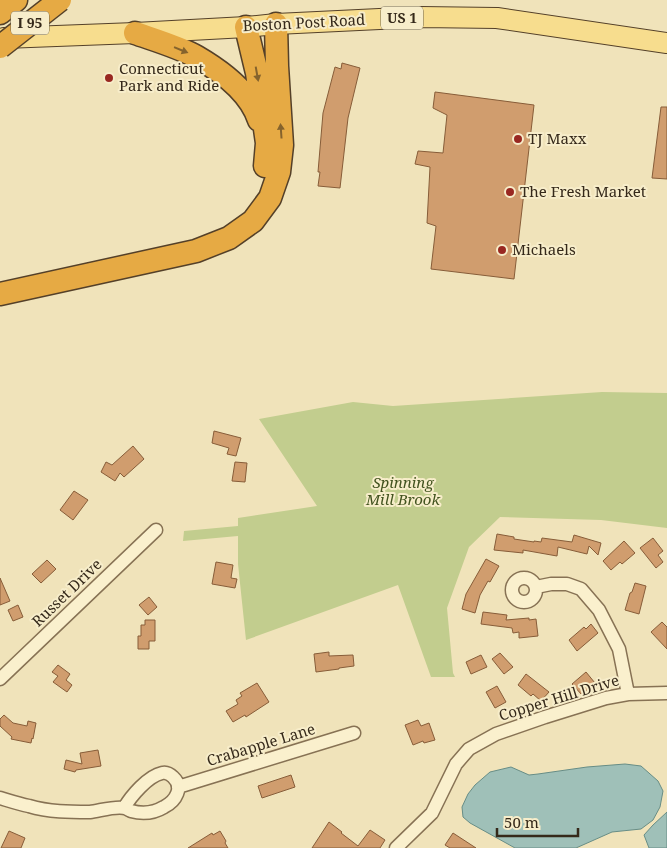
<svg xmlns="http://www.w3.org/2000/svg" width="667" height="848" font-family="'Noto Serif',serif">
  <rect width="100%" height="100%" fill="#f0e3ba"/>
  <!-- green -->
  <path fill="#c2cd8e" d="M602,392L667,393V528L601,520L500,517L469,547L447,608L453,673L455,677H431L398,585L246,640L238,564V536L183,541L184,531L238,526V518L317,506L259,419L353,402L393,406Z"/>
  <!-- water -->
  <path fill="#9fc0b8" stroke="#678d86" d="M625,764L641,766L658,781L663,791L660,807L653,820L641,829L612,832L576,848H515L470,823L463,817L462,807L468,794L475,785L490,772L511,767L529,775L538,774L587,767Z
    M667,812V848H649L644,835L653,825Z"/>
  <!-- building -->
  <path fill="#d09d6e" stroke="#875d39" d="M342,63L360,68L348,118L340,188L318,186L320,172H318L323,113L335,67L341,69Z
    M435,92L534,105L514,279L431,269L436,226L427,223L430,167L415,164L418,151L443,153L447,115L433,108Z
    M661,107H667V179L652,178Z
    M214,431L241,438L236,456L227,454L229,448L212,443Z
    M133,446L144,459L124,477L120,473L115,481L101,472L106,462L112,465Z
    M235,462L247,463L245,482L232,481Z
    M74,491L88,500L73,520L60,510Z
    M497,534L514,537V539L534,542V541L541,542L542,538L572,542L574,535L601,543L598,555L589,546L587,554L558,547L557,556L523,550V553L494,550Z
    M653,538L663,551L658,555L663,562L656,568L640,548Z
    M624,541L635,553L622,564L620,562L611,570L603,561Z
    M486,559L499,566L490,582L488,581L480,595L475,613L462,609L466,594Z
    M47,560L56,569L41,583L32,574Z
    M216,562L233,565L231,578L237,579L235,588L212,584Z
    M0,578L10,601L0,605Z
    M635,583L646,586L639,614L625,610L630,593L632,592Z
    M149,597L157,607L148,615L139,605Z
    M18,605L23,617L13,621L8,610Z
    M483,612L507,615L506,620L529,618V620L536,619L538,636L519,638V632L513,633L512,628L481,624Z
    M145,620H155V641H149V649H138V636H141V625H145Z
    M662,622L667,627V649L651,632Z
    M591,624L598,633L577,651L569,640L584,627L586,629Z
    M329,652V656L353,655L354,666L339,668V669L316,672L314,654Z
    M500,653L513,667L504,674L492,659Z
    M481,655L487,667L471,674L466,662Z
    M58,665L70,674L66,680L72,685L67,692L53,682L58,676L52,672Z
    M586,672L595,683L582,695L572,684Z
    M526,674L549,692L541,701L533,694L531,696L518,685Z
    M257,683L269,702L246,717L245,715L233,722L226,711L238,704L236,700L242,696L240,693Z
    M497,686L506,702L495,708L486,692Z
    M4,715L13,723L27,726L28,721L36,723L33,739L32,738L31,743L11,739L12,737L0,726V719Z
    M418,720L421,726L429,723L435,740L424,743L423,741L413,745L405,725Z
    M98,750L101,766L76,770L75,772L64,769L66,760L82,764L80,753Z
    M291,775L295,787L262,798L258,786Z
    M329,822L342,832L341,833L358,846L370,830L385,840L380,848H312Z
    M9,831L25,838L21,848H1Z
    M220,831L226,841L225,843L228,848H188L212,833L213,835Z
    M453,833L476,848H450L445,845Z"/>
  <g fill="none" stroke-linecap="round" stroke-linejoin="round">
    <defs>
      <path id="street" d="M512 590a12 12 0 1 1 24 0a12 12 0 1 1-24 0Z
        M536,587L551,584H567L581,589L599,610L619,649L628,694
        M0,679L156,530
        M178,787L354,733
        M0,798C10,801 19,804 29,806C49,812 70,812 90,812C99,811 115,806 124,808C126,808 129,810 131,811C142,814 154,813 164,807C176,801 184,787 173,777C170,774 166,772 162,773C148,776 131,796 124,808
        M396,848L432,813L456,764L469,749L496,734L545,717L606,698L628,694L667,693"/>
      <path id="primary" d="M4,38L135,33L246,27L276,24L421,17L497,18L667,43"/>
      <path id="highway" d="M0,13L16,0
        M246,27L257,73L267,143L265,166
        M135,33C155,40 179,47 197,57C221,71 250,92 259,120
        M0,294L196,251L229,238L253,221L270,198L279,172L282,145L277,66L276,24"/>
    </defs>
    <!-- street casing -->
    <use href="#street" stroke="#877254" stroke-width="15"/>
    <!-- primary casing -->
    <use href="#primary" stroke="#544029" stroke-width="22"/>
    <!-- highway casing -->
    <use href="#highway" stroke="#544029" stroke-width="25"/>
    <!-- street -->
    <use href="#street" stroke="#faf0cd" stroke-width="12"/>
    <!-- primary -->
    <use href="#primary" stroke="#f7dd8e" stroke-width="20"/>
    <!-- highway -->
    <use href="#highway" stroke="#e6aa44" stroke-width="22"/>
    <defs>
      <path id="highway-bridge" d="M0,47L60,0"/>
    </defs>
    <!-- highway-bridge casing -->
    <use href="#highway-bridge" stroke="#544029" stroke-width="25" stroke-linecap="butt"/>
    <!-- highway-bridge -->
    <use href="#highway-bridge" stroke="#e6aa44" stroke-width="22"/>
  </g>
  <!-- one-way arrows -->
  <defs><path id="oneway-solid" d="M-6-.8H1V-3.2L6.5 0L1 3.2V.8H-6Z" transform="scale(1.25)"/></defs>
  <g fill="#85632d">
    <use href="#oneway-solid" transform="translate(181 50) rotate(22)"/>
    <use href="#oneway-solid" transform="translate(257 74) rotate(80)"/>
    <use href="#oneway-solid" transform="translate(281 131) rotate(-94)"/>
  </g>
  <!-- markers -->
  <g fill="#992821" stroke="#f7edca" stroke-width="2">
    <circle cx="109" cy="78" r="5"/>
    <circle cx="518" cy="139" r="5"/>
    <circle cx="510" cy="192" r="5"/>
    <circle cx="502" cy="250" r="5"/>
  </g>
  <g text-anchor="middle" stroke-width="4" stroke-linejoin="round" paint-order="stroke">
    <!-- shield labels -->
    <g fill="#f7edca" stroke="#6f644f" stroke-width="1">
      <rect x="381" y="6.5" width="42" height="23" rx="4"/>
      <rect x="11" y="11.5" width="38" height="23" rx="4"/>
    </g>
    <g font-size="14" font-weight="bold" fill="#35291a">
      <text x="402" y="23">US 1</text>
      <text x="30" y="28">I 95</text>
    </g>
    <!-- street labels -->
    <g font-size="15" fill="#35291a" stroke="#f7edca">
      <text transform="translate(304 23) rotate(-3)" y="5">Boston Post Road</text>
      <text transform="translate(67 593) rotate(-44)" y="5">Russet Drive</text>
      <text transform="translate(559 698) rotate(-17)" y="5">Copper Hill Drive</text>
      <text transform="translate(261 745) rotate(-17)" y="5">Crabapple Lane</text>
    </g>
    <!-- poi labels -->
    <g font-size="15" fill="#35291a" stroke="#f7edca" text-anchor="start">
      <text x="119" y="74">Connecticut<tspan x="119" dy="17">Park and Ride</tspan></text>
      <text x="528" y="144">TJ Maxx</text>
      <text x="520" y="197">The Fresh Market</text>
      <text x="512" y="255">Michaels</text>
    </g>
    <!-- park labels -->
    <g font-size="15" font-style="italic" fill="#42531f" stroke="#f7edca">
      <text x="403" y="488">Spinning<tspan x="403" dy="17">Mill Brook</tspan></text>
    </g>
  </g>
  <!-- scale -->
  <path d="M497 828v8h81v-8" fill="none" stroke="#35291a" stroke-width="2.5"/>
  <text x="504" y="828" font-size="15" fill="#35291a" stroke="#f7edca" stroke-width="4" paint-order="stroke">50 m</text>
</svg>
